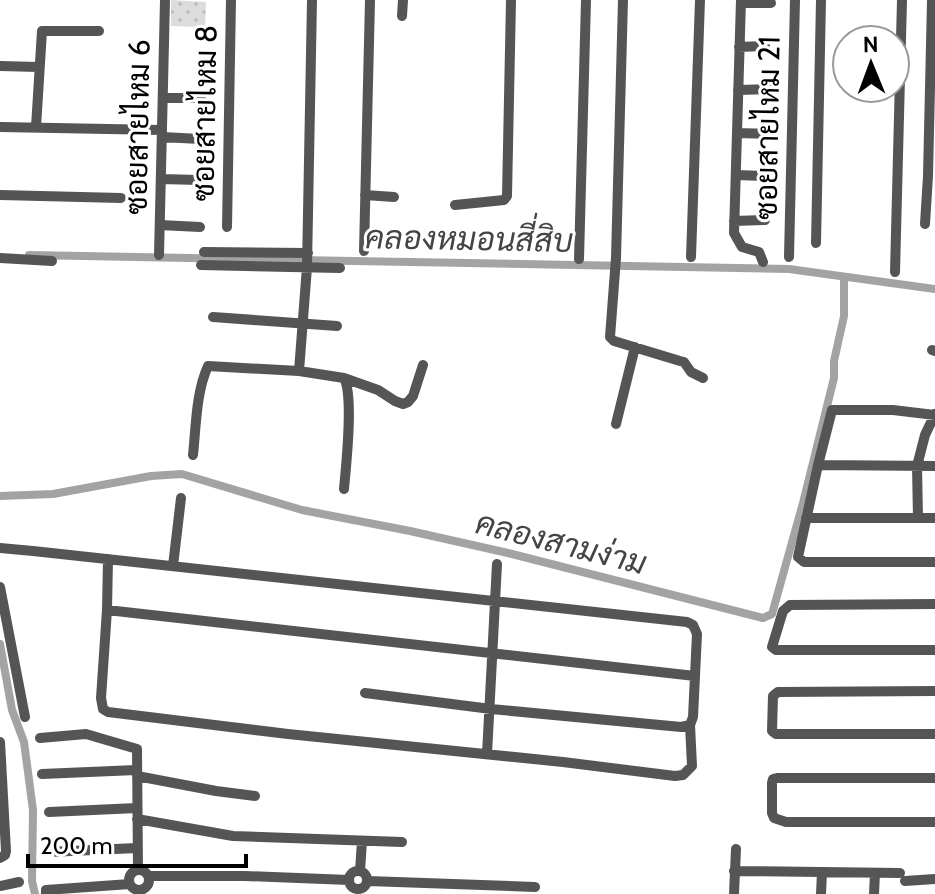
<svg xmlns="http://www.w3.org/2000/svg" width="935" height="894" font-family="Cabin,Sarabun,sans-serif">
  <defs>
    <pattern id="park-dots" width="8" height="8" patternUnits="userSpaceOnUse" patternTransform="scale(2)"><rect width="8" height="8" fill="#dcdcdc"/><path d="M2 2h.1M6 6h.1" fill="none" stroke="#bbb" stroke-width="1.8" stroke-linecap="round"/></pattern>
  </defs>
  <rect width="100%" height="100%" fill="#fff"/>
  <!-- park -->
  <path fill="url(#park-dots)" d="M171,0L206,2L205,27L171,26Z"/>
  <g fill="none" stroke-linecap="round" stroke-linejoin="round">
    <!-- canal -->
    <path stroke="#a3a3a3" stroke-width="8" d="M29,255L789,269L935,289
      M0,496L53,494L151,476L182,474L302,510L410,531L508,553L763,618L772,614L803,503L834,378V361L844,316V277
      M0,644L12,710L24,742L33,810L32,881L35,894"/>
    <!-- minor -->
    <path stroke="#555" stroke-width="10" d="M623,0L616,258L610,337L614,341L680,361L684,362L691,372L703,378
      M741,0L734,233L742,247L759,252L763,262
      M741,3H771
      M402,16L403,0
      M739,47L765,46
      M0,66L38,67
      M738,90L771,89
      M163,98H201
      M0,127L162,130
      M36,127L42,31H99
      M737,133L768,134
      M162,137L200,139
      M736,175L766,176
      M161,179L199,180
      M0,195L121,198
      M365,195L394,197
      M455,205L504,200L507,196L511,0
      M734,221L765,220
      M925,224L928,176L932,0
      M160,225L200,227
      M227,227L231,0
      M816,243L821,0
      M364,251L370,0
      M204,252L308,253
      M159,255L165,0
      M691,257L700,0
      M789,257L795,0
      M0,258L52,261
      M579,259L586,0
      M201,265L340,268
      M895,272L902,0
      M213,317L337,326
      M932,350L935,351
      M299,371L307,267L312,0
      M344,378L378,390L395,401L403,404L408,402L413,396L423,365
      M935,415L893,410H832L818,465L798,557L804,562H935
      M616,424L635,347
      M193,455C196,427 196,392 208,366L299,371L344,378C354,396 346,466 344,489
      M818,465L935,466
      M806,518H935
      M918,518L917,466L925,435L935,414
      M0,548L33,551L687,622L693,625L697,634L693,717L690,725L692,766L683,775L675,776L563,762L288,734L108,712L103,709L101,698L107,610L108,559
      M173,566L181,498
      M0,587L25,717
      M935,604L790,605L783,611L772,647L776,650H935
      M107,610L695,676
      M935,691L778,692L773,696L772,731L776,734H935
      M365,693L491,709L681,727L690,725
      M40,738L86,734L137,749L138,870
      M0,742L6,851L5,855L0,858
      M487,754L497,564
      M42,774L136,770
      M137,776L216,791L255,796
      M935,778H777L773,779L772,783V813L774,818L786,822H935
      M49,812L137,808
      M137,819L233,836L402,842
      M49,852L137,848
      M129 880a10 10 0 1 1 20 0a10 10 0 1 1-20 0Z
      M349 880a9 9 0 1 1 18 0a9 9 0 1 1-18 0Z
      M360,871L362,841
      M734,871L900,873
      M149,876H245L349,880
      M368,881L535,887
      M905,881L935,879
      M0,886L19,882
      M46,894V890L130,884
      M734,894L736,849
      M821,894L822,872
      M874,894L875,873"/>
  </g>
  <g text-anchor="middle" stroke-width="6" stroke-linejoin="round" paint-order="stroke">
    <!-- street labels -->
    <g font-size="30" fill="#000" stroke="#fff">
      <text transform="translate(205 113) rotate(-89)" y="10">ซอยสายไหม 8</text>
      <text transform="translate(138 127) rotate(-89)" y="10">ซอยสายไหม 6</text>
      <text transform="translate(768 128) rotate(-89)" y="10">ซอยสายไหม 21</text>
    </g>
    <!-- water labels -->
    <g font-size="32" font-style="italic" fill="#444" stroke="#fff">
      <text transform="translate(469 239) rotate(1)" y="11">คลองหมอนสี่สิบ</text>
      <text transform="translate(561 543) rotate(14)" y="11">คลองสามง่าม</text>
    </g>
  </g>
  <!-- north arrow -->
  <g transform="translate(871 64) rotate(359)"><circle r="38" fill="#ffffff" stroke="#999999" stroke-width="2"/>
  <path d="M0-6L14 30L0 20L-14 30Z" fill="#000000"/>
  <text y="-12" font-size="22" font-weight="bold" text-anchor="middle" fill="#000000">N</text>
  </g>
  <!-- scale -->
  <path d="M28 854v12h218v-12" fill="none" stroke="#000000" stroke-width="4"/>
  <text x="40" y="854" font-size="24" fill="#000000" stroke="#ffffff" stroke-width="6" paint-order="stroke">200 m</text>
</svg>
